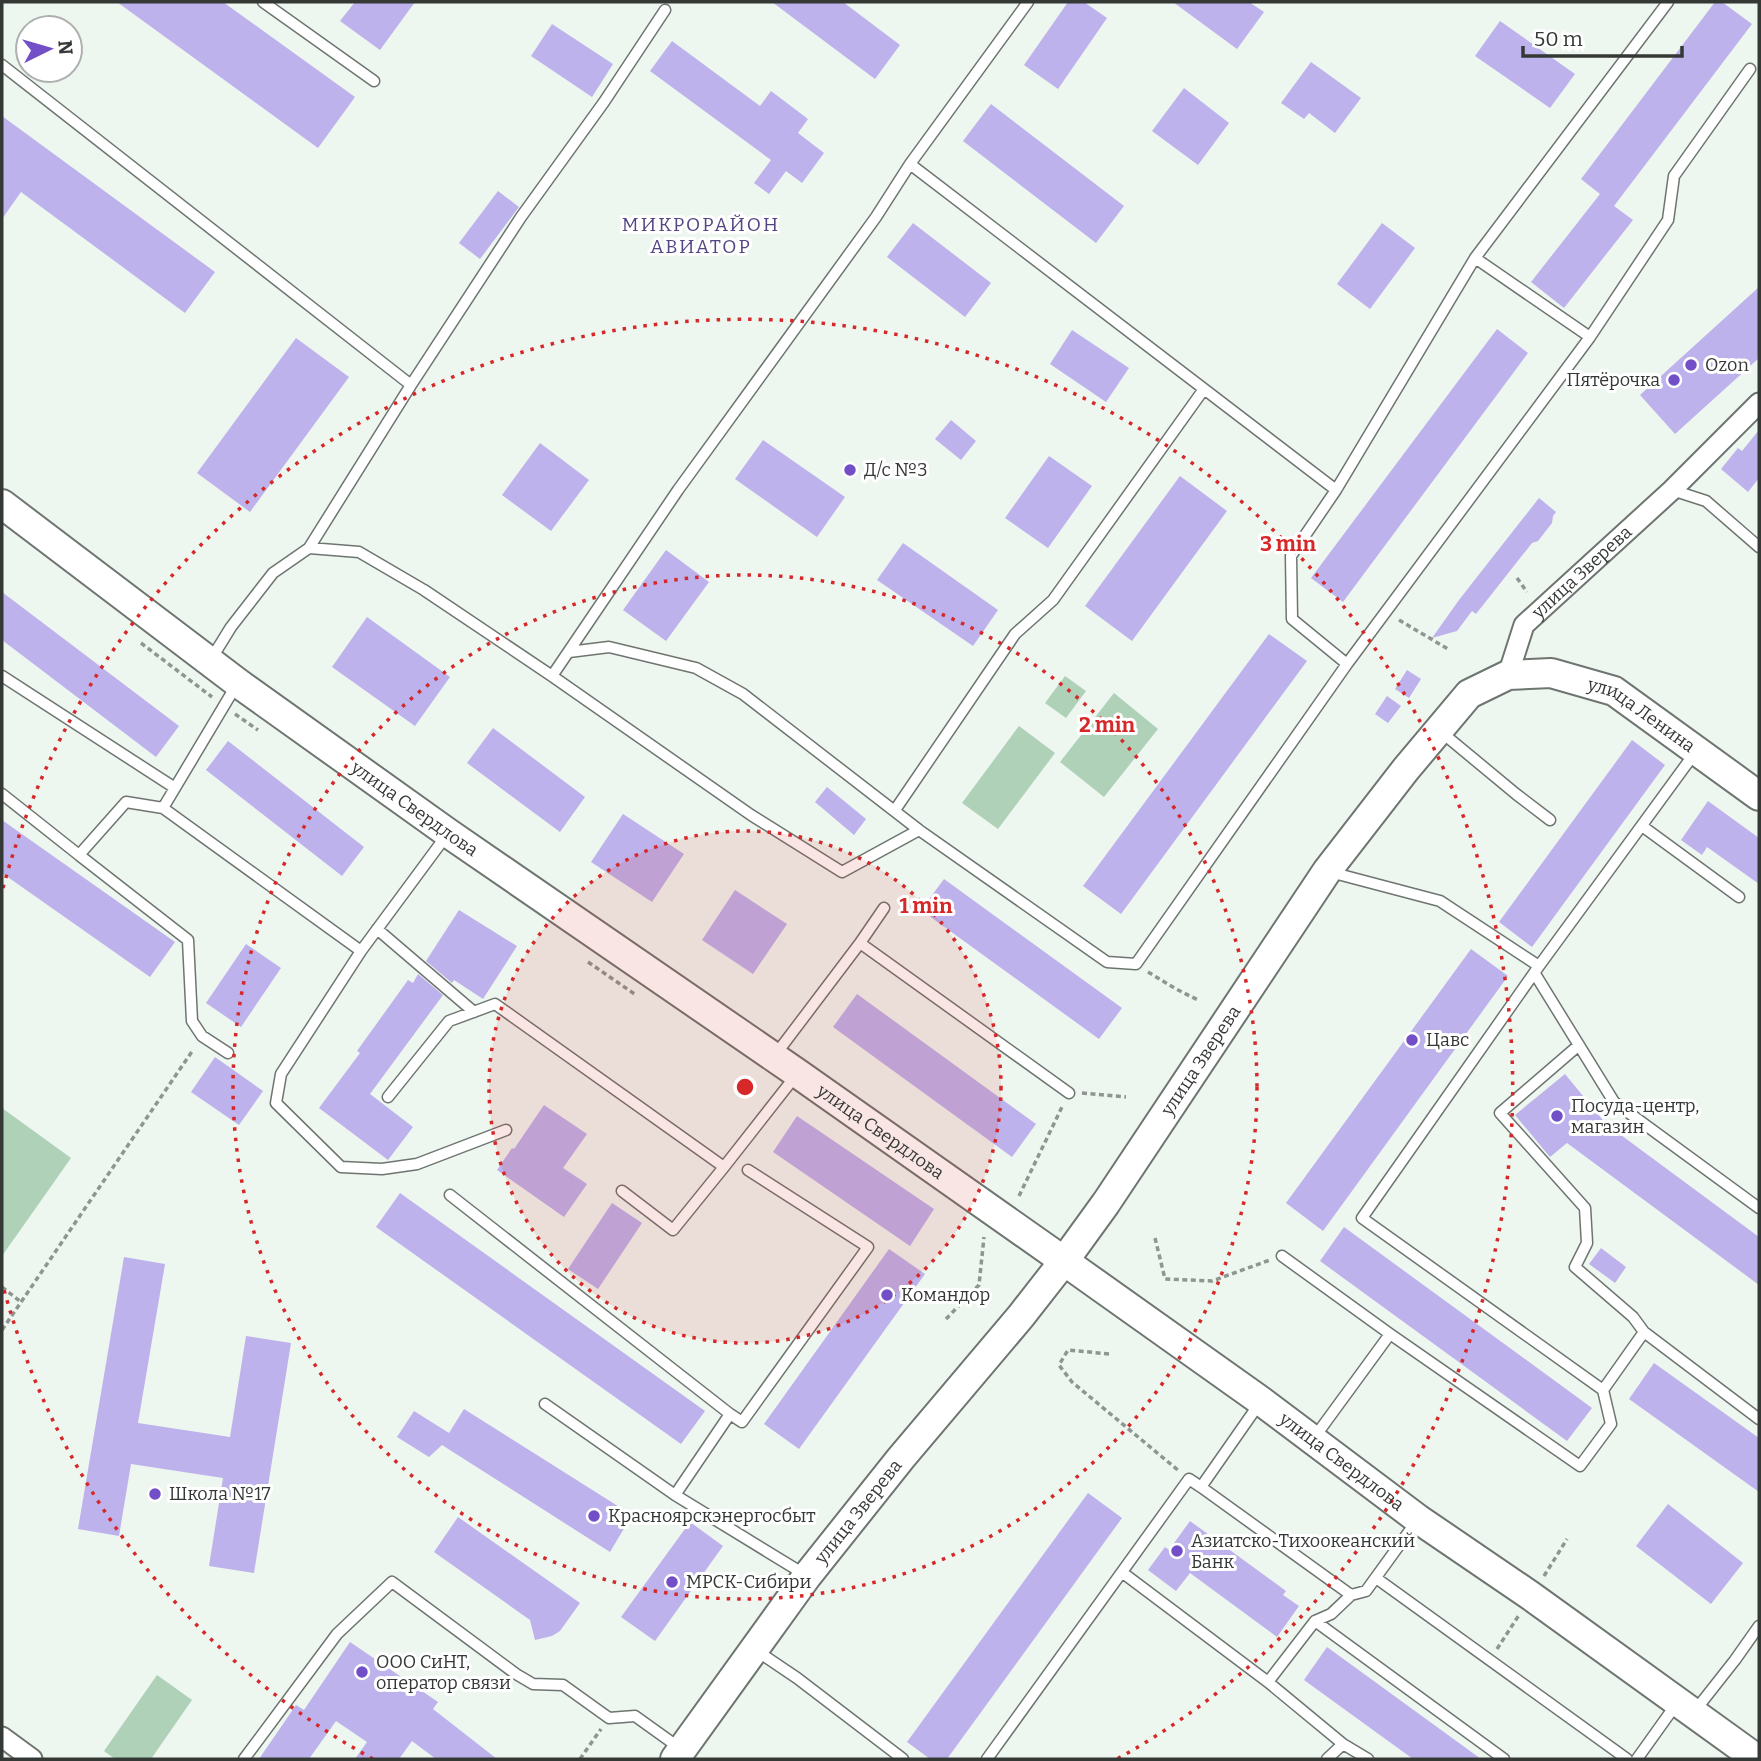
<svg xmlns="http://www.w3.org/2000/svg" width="1761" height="1761" font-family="Bitter,serif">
  <rect width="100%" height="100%" fill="#eef6f0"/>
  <!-- green -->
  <path fill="#aed1b7" d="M1065,676L1086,691L1066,718L1045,703Z
    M1114,693L1158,729L1104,797L1060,762Z
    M1019,726L1055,753L998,829L962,803Z
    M2,1108L71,1158L2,1256Z
    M157,1675L192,1700L151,1759H115L104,1751Z"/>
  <!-- building -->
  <path fill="#bdb2eb" d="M117,2H223L355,97L318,148Z
    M355,2H415L380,50L340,21Z
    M772,2H843L900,45L875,79Z
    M1068,2H1084L1107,18L1058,89L1024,65Z
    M1173,2H1249L1264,12L1237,49Z
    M1715,2H1722L1752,24L1614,206L1633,220L1564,308L1531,282L1600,194L1581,179Z
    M1500,21L1575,74L1550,108L1475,56Z
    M552,24L613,64L592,97L531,56Z
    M672,41L760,106L771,91L808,119L798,133L824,153L802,183L786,171L769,194L754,183L771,160L650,71Z
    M1311,62L1361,98L1335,133L1309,113L1304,119L1281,103Z
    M1184,88L1229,123L1198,165L1152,131Z
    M991,104L1124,206L1096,243L963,141Z
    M2,116L215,272L185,313L21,192L2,219Z
    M498,191L519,207L480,259L459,243Z
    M913,223L991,283L965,317L887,257Z
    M1382,223L1415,248L1370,309L1337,284Z
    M1759,287V358L1675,434L1640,395Z
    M1497,329L1528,353L1343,602L1311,578Z
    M1072,330L1129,368L1106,402L1050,364Z
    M296,338L349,377L250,512L197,473Z
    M951,420L976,441L961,460L935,439Z
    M1759,430V478L1748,492L1721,469L1738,448L1742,451Z
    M763,440L845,497L817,537L735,479Z
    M540,443L589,480L551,531L502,495Z
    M1049,456L1092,486L1048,548L1005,518Z
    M1180,476L1227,511L1132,641L1085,606Z
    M1539,498L1556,512L1553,516L1552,523L1538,541L1532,543L1476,614L1472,611L1457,631L1432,638L1459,600Z
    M903,543L998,610L973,646L877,580Z
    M666,550L709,582L666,641L623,610Z
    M2,592L179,726L156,757L2,640Z
    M367,617L450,677L415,726L332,667Z
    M1269,634L1307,661L1121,914L1083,886Z
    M1407,670L1421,679L1409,698L1395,689Z
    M1387,696L1401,706L1388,723L1375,714Z
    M493,728L585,797L560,832L467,763Z
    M1632,740L1665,765L1532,947L1499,922Z
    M228,741L364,847L342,876L206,770Z
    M827,787L866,819L854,835L815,802Z
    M1708,801L1759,838V884L1707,847L1702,855L1681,840Z
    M623,814L684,854L652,902L591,862Z
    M2,820L175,942L150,977L2,873Z
    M944,879L1122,1008L1099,1039L921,910Z
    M735,890L787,924L753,974L702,940Z
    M459,910L517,946L483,999L454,980L452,983L426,961Z
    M246,944L281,968L241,1027L206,1003Z
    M1471,949L1508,976L1323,1231L1286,1203Z
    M418,974L443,995L370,1094L413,1127L388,1160L319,1108L360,1053L357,1051L408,980L413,983Z
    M857,994L1036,1124L1012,1157L833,1027Z
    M215,1057L263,1091L239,1125L191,1092Z
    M1565,1074L1606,1124L1759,1237V1285L1567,1143L1550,1157L1515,1115Z
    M544,1105L587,1134L563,1168L587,1184L564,1217L497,1170L512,1148L514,1149Z
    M797,1116L934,1209L910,1246L773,1152Z
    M400,1193L705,1411L681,1444L376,1227Z
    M612,1203L642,1223L598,1289L568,1269Z
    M1344,1227L1592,1408L1567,1441L1320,1261Z
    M1601,1248L1626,1267L1615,1283L1589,1264Z
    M889,1249L925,1274L799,1449L764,1424Z
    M124,1257L165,1264L138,1423L230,1437L246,1336L291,1343L254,1573L209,1566L223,1478L131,1464L119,1536L78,1529Z
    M1654,1363L1759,1438V1492L1629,1399Z
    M464,1409L632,1515L610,1552L442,1445L429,1457L397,1437L414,1411L449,1433Z
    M1088,1493L1122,1518L947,1759H930L907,1742Z
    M1668,1504L1743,1563L1711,1604L1636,1546Z
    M458,1517L580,1603L560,1631L552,1636L535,1640L530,1620L434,1552Z
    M1190,1521L1286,1591L1283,1595L1299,1606L1277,1637L1190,1573L1176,1591L1148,1570L1165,1547L1169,1550Z
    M690,1522L723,1546L655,1641L621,1617Z
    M350,1642L438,1702L433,1709L497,1759H436L412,1741L399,1759H355L367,1742L336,1721L309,1759H259L296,1705L304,1710Z
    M1327,1647L1481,1759H1413L1304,1680Z"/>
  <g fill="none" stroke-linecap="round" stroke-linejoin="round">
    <defs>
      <path id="lane" d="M263,2L374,81
        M2,65L411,385L309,548
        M910,164L1336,490
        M1590,337L1475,258L1668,2
        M411,385L521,217L604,102L665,10
        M1672,490L1706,501L1759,547
        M569,652L609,647L696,668L743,694L919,830
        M210,661L231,627L273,573L309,548L359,552L424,590L552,676L751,815L842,872L919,830L1107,962L1136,964L1347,664L1590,337L1668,220L1674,176L1750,69
        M1347,664L1292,619L1291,556L1336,490L1475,258
        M2,676L175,788
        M552,676L678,490L876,217L910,164L1028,2
        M237,684L163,808L361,951L446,836
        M1440,731L1516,794L1550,820
        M1694,754L1539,966L1362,1218L1603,1390L1644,1332L1759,1419
        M2,794L79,855
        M163,808L126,802L79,855L188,940L192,1021L202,1036L228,1053
        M895,810L1015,634L1053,600L1204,389
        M1642,826L1739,897
        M1330,872L1440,901L1539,966
        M377,929L474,1012
        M860,943L1069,1093
        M361,951L281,1074L276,1103L341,1167L382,1169L417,1164L506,1130
        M1535,974L1614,1102L1759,1208
        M1579,1045L1500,1113L1585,1208L1587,1243L1575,1267L1633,1317L1644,1332
        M776,1054L860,943L884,908
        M388,1097L449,1021L495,1004L724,1167
        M622,1191L673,1230L724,1167L797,1074
        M450,1195L730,1414L675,1495L804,1574
        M1282,1256L1390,1334L1580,1466L1611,1424L1603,1390
        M545,1404L675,1495
        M730,1414L742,1422L868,1247L748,1170
        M1314,1438L1390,1334
        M1201,1487L1351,1595
        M1123,1573L1268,1682
        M1376,1578L1627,1759
        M1315,1621L1331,1614L1351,1595L1366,1591L1416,1522
        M757,1651L797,1678L903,1759
        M1694,1712L1735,1660L1759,1626
        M244,1759L337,1634L392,1582L516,1674L533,1684L563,1685L609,1718L635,1716L681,1749
        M987,1759L1189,1479L1201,1487L1259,1404
        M1327,1759L1343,1744
        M1368,1759L1343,1744L1268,1682L1315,1621L1504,1759
        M1637,1759L1677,1703"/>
      <g id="street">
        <path id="s1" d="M1508,675L1524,625L1672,490L1759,403"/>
        <path d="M2,1737L32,1759"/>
      </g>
      <g id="secondary">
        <path id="s2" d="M2,504L238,683L448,833L797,1073L1064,1261L1261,1401L1418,1519L1531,1596L1757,1759"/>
        <path id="s3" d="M675,1759L807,1576L901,1458L1021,1316L1064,1261L1106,1203L1327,871L1406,769L1469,694L1508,675L1551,673L1614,691L1759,796"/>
      </g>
    </defs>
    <!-- lane casing -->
    <use href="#lane" stroke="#6e7570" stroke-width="13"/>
    <!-- street casing -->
    <use href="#street" stroke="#6e7570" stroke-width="23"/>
    <!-- secondary casing -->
    <use href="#secondary" stroke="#6e7570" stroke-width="32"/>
    <!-- path -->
    <path stroke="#8f9591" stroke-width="3.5" stroke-dasharray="5 3.5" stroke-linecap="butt" d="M1517,578L1527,592
      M1399,620L1448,649
      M141,643L212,697
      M235,714L258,730
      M588,962L636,995
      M1148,972L1176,989L1198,1000
      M1082,1093L1126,1097
      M1019,1196L1062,1107
      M1155,1238L1165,1279L1212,1281L1270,1260
      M2,1287L21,1302
      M946,1319L979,1285L984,1237
      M2,1330L193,1050
      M1109,1354L1068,1350L1059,1365L1072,1382L1179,1471
      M1544,1576L1567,1539
      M1497,1649L1519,1615
      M580,1759L601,1729"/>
    <!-- lane -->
    <use href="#lane" stroke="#fff" stroke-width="10"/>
    <!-- street -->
    <use href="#street" stroke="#fff" stroke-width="19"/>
    <!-- secondary -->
    <use href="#secondary" stroke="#fff" stroke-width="28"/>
  </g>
  <!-- distance rings -->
  <circle cx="745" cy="1087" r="256" fill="#d62828" fill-opacity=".12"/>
  <g fill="none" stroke="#d62828" stroke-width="3.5" stroke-dasharray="3.5 7">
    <circle cx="745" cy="1087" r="256"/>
    <circle cx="745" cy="1087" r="512"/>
    <path d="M373 1759A768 768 0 0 1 3 1286M3 888A768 768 0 1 1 1117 1759"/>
  </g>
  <!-- markers -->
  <g fill="#724ec7" stroke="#fff" stroke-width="2.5">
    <circle cx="1691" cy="365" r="7"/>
    <circle cx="1674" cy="380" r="7"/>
    <circle cx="850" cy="470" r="7"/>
    <circle cx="1412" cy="1040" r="7"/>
    <circle cx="1557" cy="1116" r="7"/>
    <circle cx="887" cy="1295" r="7"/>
    <circle cx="155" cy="1494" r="7"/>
    <circle cx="594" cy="1516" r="7"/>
    <circle cx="1177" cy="1551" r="7"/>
    <circle cx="672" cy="1582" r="7"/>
    <circle cx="362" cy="1672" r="7"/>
  </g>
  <g text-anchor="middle" stroke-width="6" stroke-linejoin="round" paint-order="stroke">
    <!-- poi labels -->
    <g font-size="18" fill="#353936" stroke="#fff" text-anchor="start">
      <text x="1705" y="371">Ozon</text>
      <text x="1660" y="386" text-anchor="end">Пятёрочка</text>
      <text x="864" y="476">Д/с №3</text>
      <text x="1426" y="1046">Цавс</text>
      <text x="1571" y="1112">Посуда-центр,<tspan x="1571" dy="21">магазин</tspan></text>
      <text x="901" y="1301">Командор</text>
      <text x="169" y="1500">Школа №17</text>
      <text x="608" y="1522">Красноярскэнергосбыт</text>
      <text x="1191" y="1547">Азиатско-Тихоокеанский<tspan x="1191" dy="21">Банк</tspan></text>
      <text x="686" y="1588">МРСК-Сибири</text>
      <text x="376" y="1668">ООО СиНТ,<tspan x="376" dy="21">оператор связи</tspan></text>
    </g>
    <!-- street labels -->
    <g font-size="18" fill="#353936" stroke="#fff">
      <text dy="6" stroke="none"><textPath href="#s1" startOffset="131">улица Зверева</textPath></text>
      <text dy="6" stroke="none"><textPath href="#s3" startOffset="1517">улица Ленина</textPath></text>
      <text dy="6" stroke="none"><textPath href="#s2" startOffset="513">улица Свердлова</textPath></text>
      <text dy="6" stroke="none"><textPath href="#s3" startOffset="875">улица Зверева</textPath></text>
      <text dy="6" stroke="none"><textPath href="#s2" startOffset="1080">улица Свердлова</textPath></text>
      <text dy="6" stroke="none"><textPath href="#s2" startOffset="1647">улица Свердлова</textPath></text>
      <text dy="6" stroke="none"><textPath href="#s3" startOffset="308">улица Зверева</textPath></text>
    </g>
    <!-- neighbourhood labels -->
    <g font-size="19" letter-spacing="2" fill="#544583" stroke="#fff">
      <text x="701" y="231">МИКРОРАЙОН<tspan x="701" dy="22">АВИАТОР</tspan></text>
    </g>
  </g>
  <circle cx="745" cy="1087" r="10" fill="#d62828" stroke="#fff" stroke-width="3.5"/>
  <g font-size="21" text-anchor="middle" font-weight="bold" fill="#d62828" stroke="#fff" stroke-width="6" stroke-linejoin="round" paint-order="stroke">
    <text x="1288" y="551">3 min</text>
    <text x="1107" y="732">2 min</text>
    <text x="926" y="913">1 min</text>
  </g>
  <!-- border -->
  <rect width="1761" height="1761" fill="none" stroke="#353936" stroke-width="7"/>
  <!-- north arrow -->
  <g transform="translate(49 49) rotate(85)"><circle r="33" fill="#ffffff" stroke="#aeb0af" stroke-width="2"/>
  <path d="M0-5L12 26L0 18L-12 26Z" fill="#724ec7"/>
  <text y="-10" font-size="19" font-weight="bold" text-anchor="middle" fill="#353936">N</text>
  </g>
  <!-- scale -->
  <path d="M1523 46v10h159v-10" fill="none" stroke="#353936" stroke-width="3.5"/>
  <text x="1534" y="46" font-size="21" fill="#353936" stroke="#ffffff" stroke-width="5" paint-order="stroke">50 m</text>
</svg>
